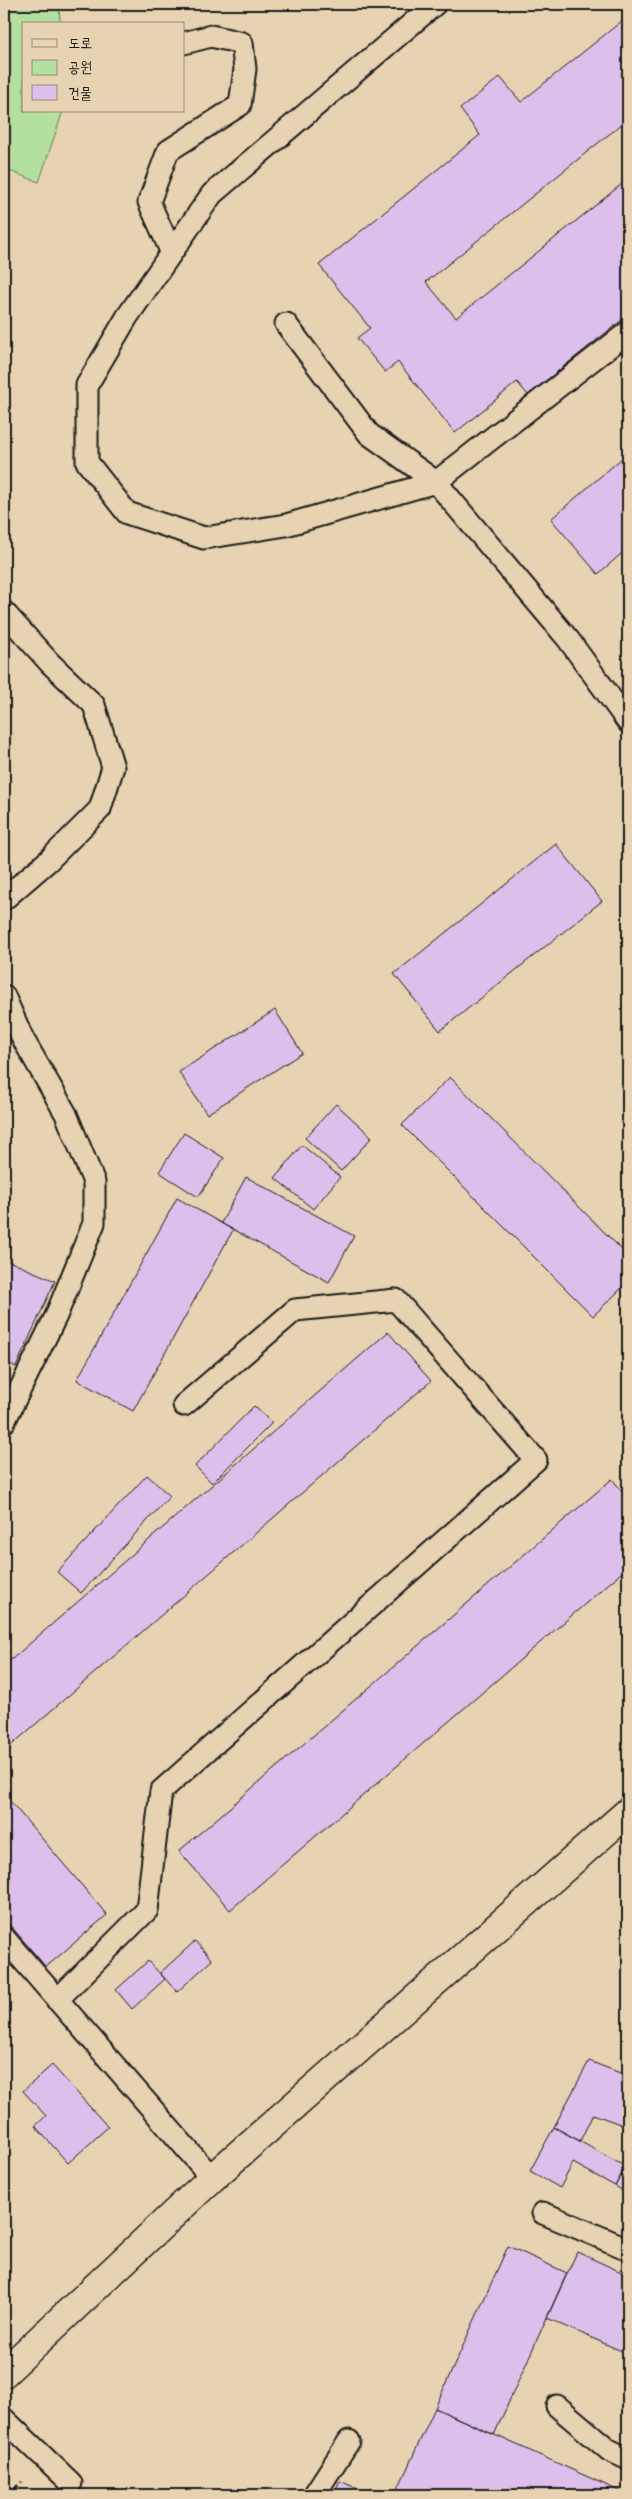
<svg xmlns="http://www.w3.org/2000/svg" width="632" height="2499" font-family="Dekko,'Poor Story',sans-serif">
  <rect width="100%" height="100%" fill="#e7d2b1"/>
  <filter id="ink" filterUnits="userSpaceOnUse"><feTurbulence type="fractalNoise" baseFrequency=".02" numOctaves="2"/><feDisplacementMap in="SourceGraphic" scale="10" xChannelSelector="R" yChannelSelector="G"/><feConvolveMatrix kernelMatrix="1 2 1 2 8 2 1 2 1" color-interpolation-filters="sRGB"/></filter>
  <g filter="url(#ink)">
    <!-- green -->
    <path fill="#b3e09f" stroke="#687e5e" d="M4,4H59L60,24H24V111H63L39,182L4,169Z"/>
    <!-- building -->
    <path fill="#ddbfec" stroke="#1c1c1c" d="M628,16V119L426,282L456,318L628,179V315L528,395L517,382L455,433L398,362L385,372L357,338L370,328L319,265L480,135L460,109L500,77L521,102Z
      M628,453V548L598,574L551,519Z
      M556,844L602,901L440,1031L394,974Z
      M275,1010L302,1053L207,1114L179,1072Z
      M450,1077L628,1256V1282L593,1316L402,1125Z
      M336,1104L372,1137L341,1171L305,1138Z
      M184,1133L224,1158L198,1197L159,1172Z
      M302,1145L340,1177L313,1209L275,1178Z
      M246,1177L354,1236L329,1282L221,1223Z
      M177,1198L233,1230L133,1411L77,1380Z
      M4,1259L55,1281L16,1367L4,1361Z
      M388,1332L431,1381L7,1749L4,1745V1666Z
      M254,1406L272,1423L212,1483L195,1466Z
      M147,1475L170,1496L81,1593L57,1572Z
      M612,1479L628,1498V1567L230,1910L179,1851Z
      M4,1794L107,1915L46,1967L4,1918Z
      M195,1941L212,1960L177,1992L160,1973Z
      M148,1961L165,1979L132,2009L116,1990Z
      M589,2061L628,2076V2127L593,2114L580,2141L554,2127Z
      M52,2065L108,2127L68,2163L35,2126L46,2116L23,2091Z
      M554,2127L626,2167L615,2186L573,2163L560,2188L530,2171Z
      M628,2162V2194L615,2186Z
      M508,2246L567,2273L494,2435L435,2408Z
      M577,2252L628,2275V2354L547,2318Z
      M435,2408L628,2495H395Z
      M340,2481L372,2495H334Z"/>
    <g fill="none" stroke-linecap="round" stroke-linejoin="round">
      <defs>
        <path id="service" d="M435,4L212,194L127,317L87,385V462L127,513L204,538L286,525L436,482L628,332
          M171,251L149,202L168,151L240,105L245,69L242,43L211,36L184,43
          M286,324L369,434L436,482L568,639L628,722
          M4,612L50,663L94,705L113,767L100,809L48,861L4,899
          M4,996L23,1039L66,1114L94,1182V1223L56,1316L4,1422
          M4,1938L212,2178
          M57,2000L147,1910L161,1791L536,1460L396,1300L295,1310L184,1405
          M543,2213L628,2249
          M557,2406L609,2450L628,2459
          M4,2419L71,2483
          M314,2495L349,2441"/>
        <path id="secondary" d="M4,2373L212,2178L628,1812"/>
      </defs>
      <!-- service casing -->
      <use href="#service" stroke="#1c1c1c" stroke-width="25"/>
      <!-- secondary casing -->
      <use href="#secondary" stroke="#1c1c1c" stroke-width="31"/>
      <!-- path -->
      <path stroke="#1c1c1c" stroke-width="3" stroke-dasharray="5 4" stroke-linecap="butt" d="M8,2495L22,2482"/>
      <!-- service -->
      <use href="#service" stroke="#e7d2b1" stroke-width="21"/>
      <!-- secondary -->
      <use href="#secondary" stroke="#e7d2b1" stroke-width="28"/>
    </g>
  </g>
  <!-- margin -->
  <rect width="632" height="2499" fill="none" stroke="#e7d2b1" stroke-width="20"/>
  <rect x="10" y="10" width="612" height="2479" fill="none" stroke="#1c1c1c" stroke-width="2" filter="url(#ink)"/>
  <!-- legend -->
  <rect x="22" y="22" width="162" height="90" fill="#e7d2b1" stroke="#968975"/>
  <rect x="32" y="39" width="25" height="8" fill="#e7d2b1" stroke="#968975"/>
  <text x="68" y="48" font-size="15" fill="#1c1c1c">도로</text>
  <rect x="32" y="60" width="25" height="15" fill="#b3e09f" stroke="#968975"/>
  <text x="68" y="72" font-size="15" fill="#1c1c1c">공원</text>
  <rect x="32" y="85" width="25" height="15" fill="#ddbfec" stroke="#968975"/>
  <text x="68" y="98" font-size="15" fill="#1c1c1c">건물</text>
</svg>
